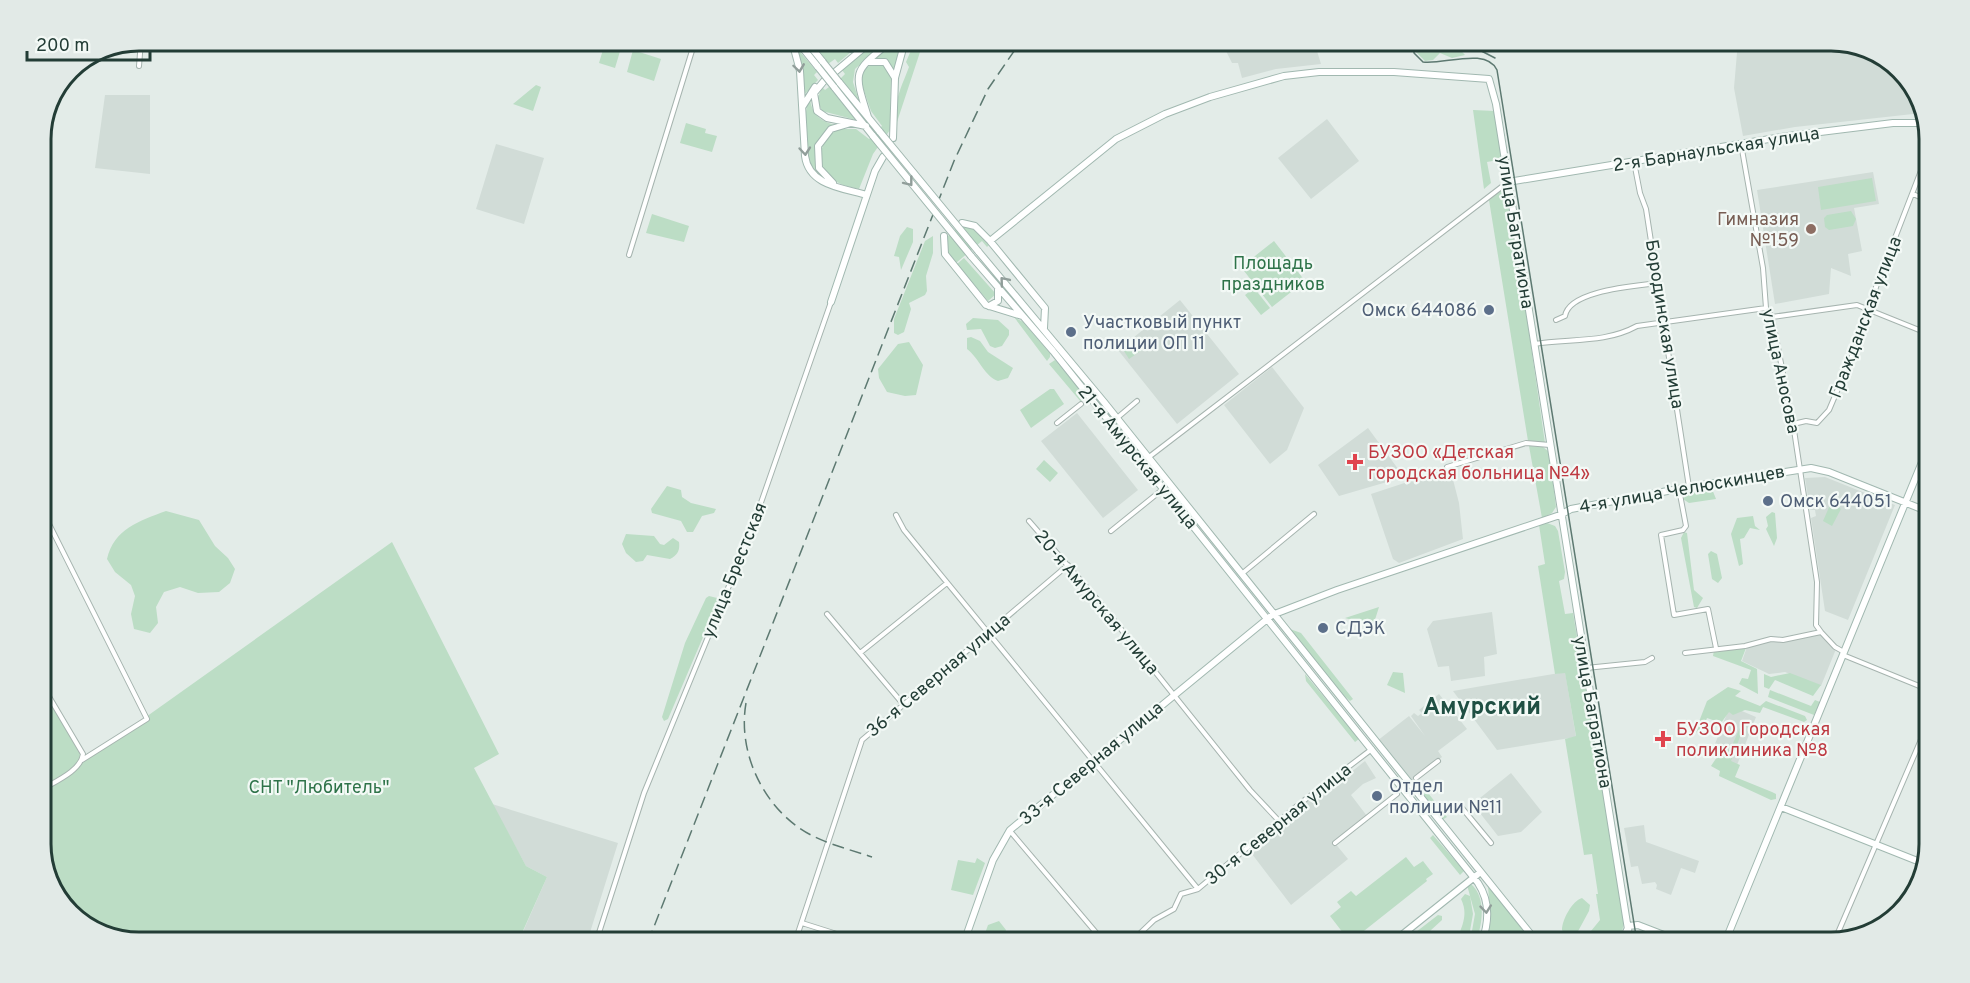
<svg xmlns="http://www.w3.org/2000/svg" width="1970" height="983" font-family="Overpass,sans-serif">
  <rect width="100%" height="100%" fill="#e3ece8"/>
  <!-- built -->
  <path fill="#d1dcd7" d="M1221,41H1256L1271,46L1290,43L1291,46L1314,41L1321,64L1276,69L1242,78L1238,63H1232Z
    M1738,41L1787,47L1755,41L1817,43L1854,49L1853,55L1886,61L1913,85L1924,116L1913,114L1795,127L1743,136L1734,88Z
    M105,95H150V174L95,168Z
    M1327,119L1359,161L1311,199L1278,158Z
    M496,144L544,158L524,224L476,209Z
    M1873,172L1879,204L1854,208L1862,251L1848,254L1851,276L1831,268L1829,294L1775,304L1757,190Z
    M1180,300L1239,374L1177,424L1118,350Z
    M1272,367L1304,408L1287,450L1270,464L1224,405Z
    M1077,413L1138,490L1103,518L1041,441Z
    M1368,428L1404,477L1339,496L1318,465Z
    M1450,468L1459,503L1463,539L1399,563L1393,559L1371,494Z
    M1825,477L1895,505L1848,620L1825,611L1811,518L1816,516L1815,510H1810L1805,478Z
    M1492,612L1497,654L1484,657L1485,676L1451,681L1449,666L1438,667L1427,629L1433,621Z
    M1820,634L1836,649L1821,686L1785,672L1769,674L1742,661L1747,647L1785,638Z
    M1565,672L1576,737L1497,750L1453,691Z
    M1439,694L1467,729L1438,751L1442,757L1411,783L1377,741L1409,716L1425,736L1411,716L1414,713L1418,716L1422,713L1419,710Z
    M1730,706L1756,717L1735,770L1711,754Z
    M1365,761L1376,778L1363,784L1351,795L1367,816L1334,842L1348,859L1291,905L1252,854L1307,809L1304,802L1337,778L1340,781Z
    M1511,773L1542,812L1521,832L1498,836L1476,808L1478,806L1475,802Z
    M492,804L618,843L587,942H526L522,934L547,877L526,866Z
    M1644,825L1646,842L1699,861L1695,873L1681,868L1671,895L1656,889L1657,885L1655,882L1642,884L1638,866L1631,867L1624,828Z"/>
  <!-- green -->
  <path fill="#bcddc5" d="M810,41H815L851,52L838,63L835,59L828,64Z
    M877,41H886L855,69L853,82L859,101L840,79L845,74L842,70Z
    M896,41H903L894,69L888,62L876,58Z
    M915,41H922V46L897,122C893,101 902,86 909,67L906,62Z
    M1416,41H1452L1465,55L1452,58L1440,53L1433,60L1425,61L1415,51Z
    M605,43L621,48L615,68L599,63Z
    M796,47L817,72L814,75L818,80L805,94Z
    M633,50L661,59L654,81L627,72Z
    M878,63L886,67L891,75L890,130L873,154L859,189C852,187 843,186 837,182C813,170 817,141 838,129H856L869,139L882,126L871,111L860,79L864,68Z
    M536,85L541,87L533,111L513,104Z
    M822,87L825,90L829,87L856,120L822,111L817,100Z
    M810,97C811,114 820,121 835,125C813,138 810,161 826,181C802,172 801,117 810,97Z
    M1473,110L1495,111L1503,159L1487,162L1491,183L1484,189Z
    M686,123L706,129L705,133L717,136L712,152L680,143Z
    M1872,178L1876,201L1821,210L1818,187Z
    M1505,185L1508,188L1545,443L1528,441L1488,194Z
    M1851,211L1856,219L1853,226L1829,230L1825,227L1824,218L1827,215Z
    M652,214L689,226L684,242L646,233Z
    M961,226L972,228L989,245L987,247L982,241L956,263L948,254L946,239L951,232Z
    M907,227L913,229V242L901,270L899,257L894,256L900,236Z
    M933,236V253L926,276L927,291L925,295L909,303L911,309L904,332L898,335L894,333V319L925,241Z
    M1274,241L1305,281L1272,307L1241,267Z
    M964,258L996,294L988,301L957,264Z
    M1254,288L1270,308L1261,315L1245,295Z
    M1014,317L1023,322L1050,353V357L1047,361Z
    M973,318L998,320L1009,330V335L1002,346L995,348L990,346L981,329L967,330L966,324Z
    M971,337L980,341L988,352L1013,368L1008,378L998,381C985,377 979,358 967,349V338Z
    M1141,337L1148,346L1129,359L1124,351Z
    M909,342L923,365L916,395L905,396L887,392L879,378L878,369L898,344Z
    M1055,360L1085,396L1081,402L1049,364Z
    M1050,389H1054L1064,404L1031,428L1020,410Z
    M1529,446L1543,447L1549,452L1556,507L1552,513L1542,518Z
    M1044,460L1058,473L1050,482L1036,469Z
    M667,486L681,490L682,497L691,503L716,509L714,513L702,516L693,532H687L681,521L652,513L651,509Z
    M1712,489L1716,499L1689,503L1683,499L1688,493Z
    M1834,503L1841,509L1832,526L1823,521L1830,505Z
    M166,511L199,520L215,546L228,558L235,569L230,583L219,592L198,593L180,587L164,592L156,607L158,623L150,633L134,629L131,614L135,596L131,585L115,572L107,559C114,529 139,521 166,511Z
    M1772,512L1775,513L1777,538L1774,546L1766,529L1768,526L1766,517Z
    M1753,516L1755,526L1760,530L1750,528L1744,538L1740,539L1743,564L1739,566L1731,534L1737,518Z
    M1547,523L1555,526L1558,531L1565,572L1564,579L1559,581L1565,614L1573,613L1624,922L1620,942H1582L1600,920L1596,894H1598L1592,854L1584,855L1565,739L1576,736L1565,673L1555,674L1538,566L1545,564L1539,525Z
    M1684,532L1687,533L1694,590L1703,598L1697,608L1694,607L1681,538Z
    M626,534L654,536L660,544L664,545L673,538L679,542C680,550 678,555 670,559L647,555L643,561L636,562L626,553L622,544Z
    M392,542L499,754L474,768L526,866L547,877L522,933L526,942H139L96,932L57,899L41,851V685L84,761Z
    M1711,551L1717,554L1722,578L1718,583L1712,579L1708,554Z
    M709,596L717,598L718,602L668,719L664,721L662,717L685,643L706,598Z
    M1379,607L1373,626L1345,618Z
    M1290,629L1301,633L1353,699L1350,701L1341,693Z
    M1746,648L1741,661L1757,669L1758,694L1739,684L1742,678L1748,679L1751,670L1713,656L1714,650Z
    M1393,672L1403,673L1405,693L1387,685Z
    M1790,673L1821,685L1813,696L1775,680L1769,689L1764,687V674L1771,677Z
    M1305,674L1359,739L1355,742L1306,681Z
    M1728,687L1741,691L1735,696L1760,706L1766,701L1805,716L1807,720L1804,722L1763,707L1760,713L1745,710L1733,715L1729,712L1721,723L1707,718L1701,733L1695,732L1707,701Z
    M1770,690L1811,706L1815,700L1820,702L1814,715L1768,697Z
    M1742,723L1744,726L1731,761L1740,765L1735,777L1772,792L1776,794V799L1771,800L1719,776L1720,771L1711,766L1717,757L1710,753L1713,747L1730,750Z
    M1417,779L1447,817L1442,820L1413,784Z
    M1433,835L1464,871L1460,875L1430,838Z
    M1406,857L1414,867L1423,861L1433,874L1426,879L1427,881L1350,942L1330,916L1341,907L1337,902L1351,891L1356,896Z
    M977,858L985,863L973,895L951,890L958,860L975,863Z
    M1471,884C1487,898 1482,925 1476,942H1470L1475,914L1467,885Z
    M1488,887L1493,891L1533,942H1486L1491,920Z
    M1465,894L1470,896L1473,914L1468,942H1403L1438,915L1442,916V920L1430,931L1428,936L1458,937C1463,924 1468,913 1461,899Z
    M1582,898L1590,905L1589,911L1576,935L1566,936L1562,930C1562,920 1572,901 1582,898Z
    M999,921L1006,930L1003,942H982L988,925Z"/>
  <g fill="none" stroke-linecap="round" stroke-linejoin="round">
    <defs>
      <path id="street" d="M139,66L141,41
        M1741,144L1763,268L1766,308L1772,317L1794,430L1817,582L1816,625L1821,632
        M1634,162L1640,193L1646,209L1689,487
        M1913,194L1929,201
        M629,255L695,41
        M1772,317L1857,305L1929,334
        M1556,320L1565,316C1569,290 1637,286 1658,283
        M1534,344C1569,338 1604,344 1637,326L1766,308
        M1117,418L1137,401
        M1057,423L1081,404
        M1793,424L1806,421L1817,423L1829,410L1871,311L1876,287L1929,150
        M1149,457L1508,182
        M1447,467L1526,443L1550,445
        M1679,489L1686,526L1683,530L1661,535L1674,615L1708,609L1716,648
        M41,508L147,719L82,760
        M896,515L904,530L1198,889
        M1029,521L1096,598L1250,790L1280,822
        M1111,531L1163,489
        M1244,572L1314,514
        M827,614L903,704
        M860,653L947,583
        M1685,653L1745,646L1771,639L1783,640L1821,632L1835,647L1844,652
        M1843,655L1929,690
        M1586,668L1645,662L1652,658
        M41,683L83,754C81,771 54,782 41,790
        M1416,778L1438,761
        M1462,808L1491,843
        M1010,831L1104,942
        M1335,843L1397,794
        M802,923L862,942
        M596,942L644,793L749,537L831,302
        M795,942L862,740L1068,565
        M1131,942L1154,920L1174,909L1181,894L1198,889L1298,805L1372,749
        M1834,942L1929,721"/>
      <path id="secondary" d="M792,41L800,71L805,156C809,186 843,188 867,195
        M797,41L818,67
        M806,41L823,62
        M820,41L850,49L864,47
        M867,62H885L895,78
        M835,72L872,41
        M824,81L814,93L817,111L827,118L866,126
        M839,82L880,132
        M834,87L873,136
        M803,106L815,87
        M868,117C853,69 853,73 891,41
        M893,138L895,78L905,41
        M1508,182L1788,136L1893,123H1926
        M833,183L819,168L818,146L831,129L851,123
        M962,223L975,226L990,241L1045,308L1044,328
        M944,236L945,254L986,305L1022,316
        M990,241L1116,139L1165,114L1210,97L1284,76L1319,72H1394L1489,79L1496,104L1630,942
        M978,251L1104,402L1537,942
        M971,256L1053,351L1478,883C1490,901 1489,922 1482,942
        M831,302L875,171L883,157
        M989,306L998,301V289
        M1781,807L1925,864
        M1628,926L1638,925L1682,942
        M964,942L993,860L1010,830L1272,615L1337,590L1560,515L1571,509L1689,487L1811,468L1829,472L1929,512
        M1393,942L1477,875
        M1622,942L1627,930
        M1725,942L1929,445"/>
    </defs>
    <!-- street casing -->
    <use href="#street" stroke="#a6b4af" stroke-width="6"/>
    <!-- secondary casing -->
    <use href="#secondary" stroke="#a1b8b0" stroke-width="8"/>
    <!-- street -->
    <use href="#street" stroke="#fff" stroke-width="4"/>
    <!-- secondary -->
    <use href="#secondary" stroke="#fff" stroke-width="6"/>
    <!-- tram -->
    <path stroke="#5d7971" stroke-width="1.5" d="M1414,41V53L1423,62C1444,65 1486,47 1497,70L1637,942
      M1462,41L1495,58"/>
    <!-- rail -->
    <path stroke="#5d7971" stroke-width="1.5" stroke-dasharray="12 6" stroke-linecap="butt" d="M746,703C737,754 765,811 811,835C830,845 852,850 872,857
      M648,942L954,161L988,89L1021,41"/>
    <defs>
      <path id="secondary-bridge" d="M823,62L839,82
        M818,67L834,87
        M880,132L978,251
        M873,136L971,256"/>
    </defs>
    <!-- secondary-bridge casing -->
    <use href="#secondary-bridge" stroke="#a1b8b0" stroke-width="8" stroke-linecap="butt"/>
    <!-- secondary-bridge -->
    <use href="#secondary-bridge" stroke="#fff" stroke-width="6"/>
  </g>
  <!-- one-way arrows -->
  <defs><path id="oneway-chevron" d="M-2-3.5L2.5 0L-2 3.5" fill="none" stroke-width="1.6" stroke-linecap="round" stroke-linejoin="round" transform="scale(1.5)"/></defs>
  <g stroke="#919e9a">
    <use href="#oneway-chevron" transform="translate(799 68) rotate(82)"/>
    <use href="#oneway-chevron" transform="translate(805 151) rotate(85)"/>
    <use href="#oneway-chevron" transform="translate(909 182) rotate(52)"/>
    <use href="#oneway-chevron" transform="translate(1004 281) rotate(-130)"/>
    <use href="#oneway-chevron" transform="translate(1486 909) rotate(84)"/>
  </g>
  <!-- markers -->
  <circle fill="#8d6e63" stroke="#f3f9f6" stroke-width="2" cx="1811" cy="229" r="6"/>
  <g fill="#5c6f8a" stroke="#f3f9f6" stroke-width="2">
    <circle cx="1489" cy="310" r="6"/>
    <circle cx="1071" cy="332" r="6"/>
    <circle cx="1768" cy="501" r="6"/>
    <circle cx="1323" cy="628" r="6"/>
    <circle cx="1377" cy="796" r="6"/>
  </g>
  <g fill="#e0444e" stroke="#f3f9f6" stroke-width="2">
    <path d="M1352 453h6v6h6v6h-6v6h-6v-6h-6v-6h6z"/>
    <path d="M1660 730h6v6h6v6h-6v6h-6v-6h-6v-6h6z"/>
  </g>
  <g text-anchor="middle" stroke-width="4.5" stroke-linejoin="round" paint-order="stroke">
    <!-- street labels -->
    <g font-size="18" fill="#233d36" stroke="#f3f9f6">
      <text transform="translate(1716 149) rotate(-9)" y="6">2-я Барнаульская улица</text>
      <text transform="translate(1516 232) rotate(81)" y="6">улица Багратиона</text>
      <text transform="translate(1865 317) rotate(-69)" y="6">Гражданская улица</text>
      <text transform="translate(1665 324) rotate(81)" y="6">Бородинская улица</text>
      <text transform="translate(1781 371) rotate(78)" y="6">улица Аносова</text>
      <text transform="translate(1138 457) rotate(51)" y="6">21-я Амурская улица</text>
      <text transform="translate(1682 489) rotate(-10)" y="6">4-я улица Челюскинцев</text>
      <text transform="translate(734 570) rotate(-68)" y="6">улица Брестская</text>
      <text transform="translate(1097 602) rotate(50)" y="6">20-я Амурская улица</text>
      <text transform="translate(938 675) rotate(-40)" y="6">36-я Северная улица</text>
      <text transform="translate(1593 712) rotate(80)" y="6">улица Багратиона</text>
      <text transform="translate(1091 763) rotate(-40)" y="6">33-я Северная улица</text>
      <text transform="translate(1278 824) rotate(-39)" y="6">30-я Северная улица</text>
    </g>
    <!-- education labels -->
    <g font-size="18" fill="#785e54" stroke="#f3f9f6" text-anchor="end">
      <text x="1799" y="225">Гимназия<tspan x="1799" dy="21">№159</tspan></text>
    </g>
    <!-- park labels -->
    <g font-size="18" fill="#2e7349" stroke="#f3f9f6">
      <text x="1273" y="269">Площадь<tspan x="1273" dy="21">праздников</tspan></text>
      <text x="319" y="793">СНТ "Любитель"</text>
    </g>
    <!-- service labels -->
    <g font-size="18" fill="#4e5e75" stroke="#f3f9f6" text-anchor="start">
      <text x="1477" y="316" text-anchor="end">Омск 644086</text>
      <text x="1083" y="328">Участковый пункт<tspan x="1083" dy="21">полиции ОП 11</tspan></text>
      <text x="1780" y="507">Омск 644051</text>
      <text x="1335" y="634">СДЭК</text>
      <text x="1389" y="792">Отдел<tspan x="1389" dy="21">полиции №11</tspan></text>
    </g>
    <!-- health labels -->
    <g font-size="18" fill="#be3a42" stroke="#f3f9f6" text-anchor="start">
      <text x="1368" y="458">БУЗОО «Детская<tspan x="1368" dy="21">городская больница №4»</tspan></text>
      <text x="1676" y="735">БУЗОО Городская<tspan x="1676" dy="21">поликлиника №8</tspan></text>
    </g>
    <!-- district labels -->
    <g font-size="24" font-weight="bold" fill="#1f4f43" stroke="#f3f9f6">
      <text x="1482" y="714">Амурский</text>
    </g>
  </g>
  <!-- crop -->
  <path d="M0 0H1970V983H0ZM139 51H1831A88 88 0 0 1 1919 139V844A88 88 0 0 1 1831 932H139A88 88 0 0 1 51 844V139A88 88 0 0 1 139 51Z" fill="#e2eae7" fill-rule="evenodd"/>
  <path fill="none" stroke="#233d36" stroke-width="3" d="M139 51H1831A88 88 0 0 1 1919 139V844A88 88 0 0 1 1831 932H139A88 88 0 0 1 51 844V139A88 88 0 0 1 139 51Z"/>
  <!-- scale -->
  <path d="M27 51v9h123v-9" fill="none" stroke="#233d36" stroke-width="3"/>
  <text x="36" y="51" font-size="18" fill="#233d36" stroke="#f3f9f6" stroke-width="4.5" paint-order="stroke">200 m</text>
</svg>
